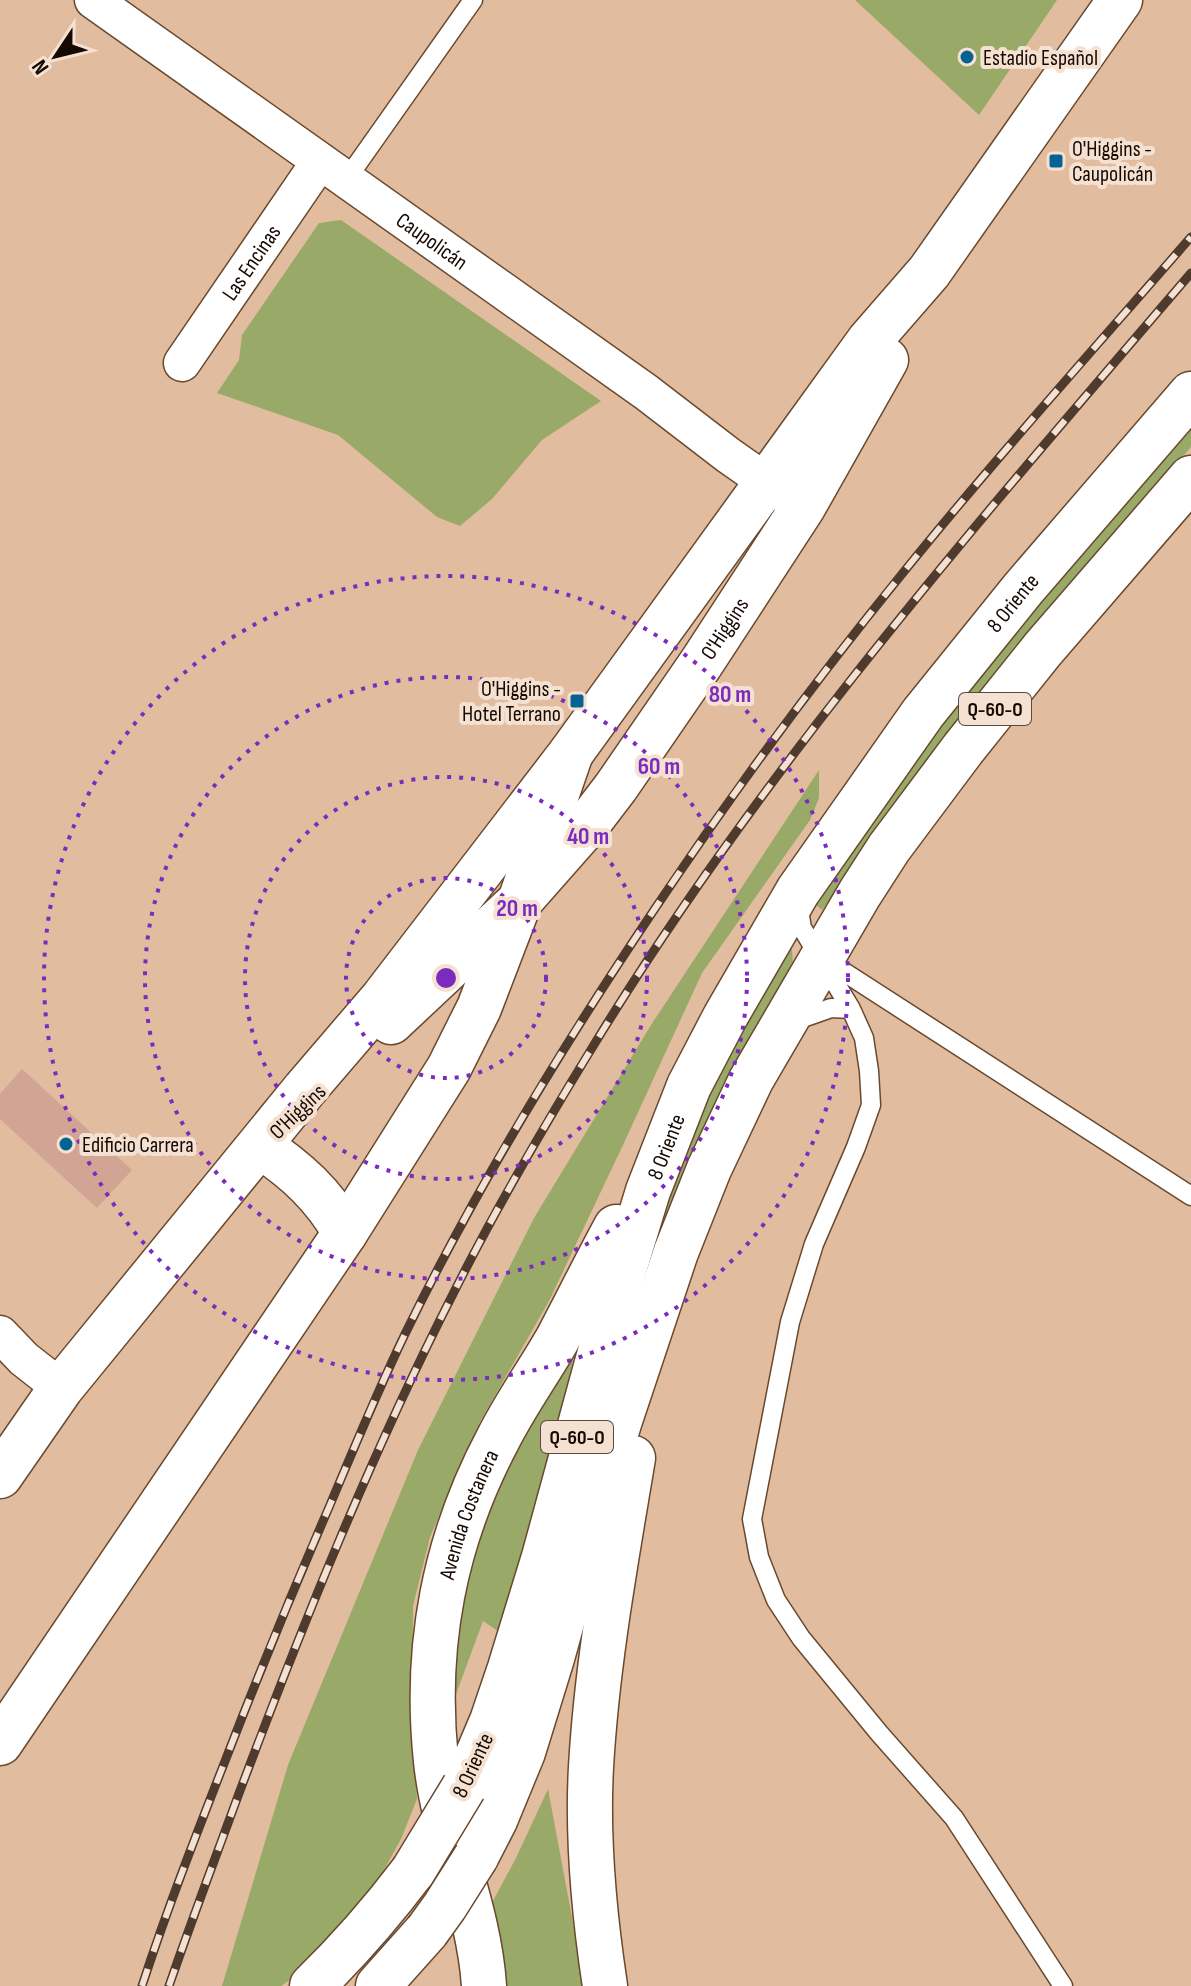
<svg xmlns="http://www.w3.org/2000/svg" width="1191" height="1986" font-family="'Sofia Sans Condensed',sans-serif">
  <rect width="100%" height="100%" fill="#e2bc9f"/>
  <!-- green -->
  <path fill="#99a968" d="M855,0H1057L979,115Z
    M341,220L601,401L542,440L492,499L460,526L437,517L338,435L217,393L239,360L242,335L319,223Z
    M1191,425V447C1061,596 942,753 822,910L808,898L995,652Z
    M819,770V798L810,820L702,973L623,1145L549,1301L481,1420L430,1537L413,1606L412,1716L417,1799L401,1839L379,1879L329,1953L281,1986H222L288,1765L418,1450L534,1218L651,1025Z
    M791,936L793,964L749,1047L636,1318L647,1255L715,1075Z
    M575,1350L555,1445L505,1636L483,1621L452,1705L459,1617L481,1518L530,1425Z
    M548,1789L576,1939L582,1986H503L486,1914L516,1858Z"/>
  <!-- building -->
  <path fill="#d1a494" d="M22,1069L132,1170L97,1208L0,1119V1094Z"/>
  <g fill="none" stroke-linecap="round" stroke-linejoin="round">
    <defs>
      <path id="service" d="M346,180L473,0
        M798,905L802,928L851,1009L864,1038L869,1071L871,1105L856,1147L814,1244L790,1322L752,1519L759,1557L776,1600L801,1638L879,1733L954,1818L1063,1986
        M824,959L1191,1196
        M794,1021L831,1008L851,1009"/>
      <g id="minor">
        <path id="s1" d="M93,0L646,392L728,455L788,497"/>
        <path id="s2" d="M182,363L320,161"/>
        <path d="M0,1334L24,1359L61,1388"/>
      </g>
      <g id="secondary">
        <path id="s3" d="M391,1022L520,901L587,825L616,787L702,662L803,507L886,360"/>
        <path d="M0,1476L61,1388L305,1089L383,998L571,753L869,341L929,272L1120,0"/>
      </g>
      <g id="primary">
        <path d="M260,1146C296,1170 324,1195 345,1233"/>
        <path d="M0,1743L345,1233L449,1068L479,1008L520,901L571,753"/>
        <path id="s4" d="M464,1787L492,1721L510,1668L544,1557L609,1319L648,1191L689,1086L725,1017L798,891L923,713L1023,589L1191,394"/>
        <path d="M476,1857L495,1820L523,1752L552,1658L598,1492L620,1420L676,1252L709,1169L751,1080L860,893L889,848L963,749L1043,649L1191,478"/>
        <path d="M312,1986C349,1950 382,1912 413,1871"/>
        <path d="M378,1986L427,1931"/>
        <path id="s5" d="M484,1986C479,1908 444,1838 436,1761C424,1646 444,1541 498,1439C515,1405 538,1373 557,1340C577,1302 596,1264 616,1227"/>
        <path d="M605,1986C594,1914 587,1840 591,1767C597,1663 616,1560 633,1458"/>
      </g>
    </defs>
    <!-- service casing -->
    <use href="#service" stroke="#69492e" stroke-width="21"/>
    <!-- minor casing -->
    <use href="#minor" stroke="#69492e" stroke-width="39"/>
    <!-- secondary casing -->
    <use href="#secondary" stroke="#69492e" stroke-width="47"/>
    <!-- primary casing -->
    <use href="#primary" stroke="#69492e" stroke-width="47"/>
    <!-- service -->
    <use href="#service" stroke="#fff" stroke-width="18"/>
    <!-- minor -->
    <use href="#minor" stroke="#fff" stroke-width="36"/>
    <!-- secondary -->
    <use href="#secondary" stroke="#fff" stroke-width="44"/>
    <!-- primary -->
    <use href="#primary" stroke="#fff" stroke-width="44"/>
    <defs>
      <path id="rail" d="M142,1986C172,1894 208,1805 243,1715C271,1644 300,1574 330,1505C354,1448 378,1390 405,1334C477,1186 564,1044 656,907C733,792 815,681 902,574C995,459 1094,349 1191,237
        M169,1986C191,1922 215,1859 238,1796C302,1626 370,1457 453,1294C495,1210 543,1128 592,1048C762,768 979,521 1191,273"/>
    </defs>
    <!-- rail casing -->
    <use href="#rail" stroke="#4e3b2e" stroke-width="9"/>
    <!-- rail -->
    <use href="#rail" stroke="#f5e1d2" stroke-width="6" stroke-dasharray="18" stroke-linecap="butt"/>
    <defs>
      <path id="primary-bridge" d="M413,1871L464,1787
        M427,1931L445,1906L476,1857"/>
    </defs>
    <!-- primary-bridge casing -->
    <use href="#primary-bridge" stroke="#69492e" stroke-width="47" stroke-linecap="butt"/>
    <!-- primary-bridge -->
    <use href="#primary-bridge" stroke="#fff" stroke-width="44"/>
  </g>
  <!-- distance rings -->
  <g fill="none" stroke="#7b2cbf" stroke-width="4" stroke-dasharray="4 8">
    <circle cx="446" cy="978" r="100"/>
    <circle cx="446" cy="978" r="201"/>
    <circle cx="446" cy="978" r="301"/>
    <circle cx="446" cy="978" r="402"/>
  </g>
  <!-- markers -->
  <g fill="#046393" stroke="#f5e1d2" stroke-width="3">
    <circle cx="967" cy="57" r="8"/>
    <rect x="1048" y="153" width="16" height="16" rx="4"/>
    <rect x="569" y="693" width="16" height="16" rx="4"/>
    <circle cx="66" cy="1144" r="8"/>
  </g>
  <g text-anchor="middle" stroke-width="8" stroke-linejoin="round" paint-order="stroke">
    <!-- shield labels -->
    <g fill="#f5e1d2" stroke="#584a40" stroke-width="2">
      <rect x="959" y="693" width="72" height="32" rx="6"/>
      <rect x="541" y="1421" width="72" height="32" rx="6"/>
    </g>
    <g font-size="20" font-weight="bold" fill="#150902">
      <text x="995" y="716">Q-60-O</text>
      <text x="577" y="1444">Q-60-O</text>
    </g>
    <!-- poi labels -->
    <g font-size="22" fill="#150902" stroke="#f5e1d2" text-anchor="start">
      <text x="983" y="65">Estadio Español</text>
      <text x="1072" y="156">O'Higgins -<tspan x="1072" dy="25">Caupolicán</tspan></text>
      <text x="561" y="696" text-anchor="end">O'Higgins -<tspan x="561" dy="25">Hotel Terrano</tspan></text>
      <text x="82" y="1152">Edificio Carrera</text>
    </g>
    <!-- street labels -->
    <g font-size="22" fill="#150902" stroke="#f5e1d2">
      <text dy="8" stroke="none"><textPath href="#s1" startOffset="416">Caupolicán</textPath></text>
      <text dy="8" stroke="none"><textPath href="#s2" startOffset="122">Las Encinas</textPath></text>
      <text dy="8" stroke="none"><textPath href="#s4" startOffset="1320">8 Oriente</textPath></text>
      <text dy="8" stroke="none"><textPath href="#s3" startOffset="518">O'Higgins</textPath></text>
      <text transform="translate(297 1111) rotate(-44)" y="8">O'Higgins</text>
      <text dy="8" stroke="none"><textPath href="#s4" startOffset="672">8 Oriente</textPath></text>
      <text dy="8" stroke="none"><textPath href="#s5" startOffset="482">Avenida Costanera</textPath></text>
      <text transform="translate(472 1765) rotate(-65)" y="8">8 Oriente</text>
    </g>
  </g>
  <circle cx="446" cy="978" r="12" fill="#7b2cbf" stroke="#f5e1d2" stroke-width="4"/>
  <g font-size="24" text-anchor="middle" font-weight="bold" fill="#7b2cbf" stroke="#f5e1d2" stroke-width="8" stroke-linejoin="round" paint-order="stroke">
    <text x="730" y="702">80 m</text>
    <text x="659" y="774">60 m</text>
    <text x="588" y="844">40 m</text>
    <text x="517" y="916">20 m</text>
  </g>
  <!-- north arrow -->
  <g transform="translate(56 56) rotate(235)" stroke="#f5e1d2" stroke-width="6" paint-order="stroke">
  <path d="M0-6L14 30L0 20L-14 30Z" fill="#150902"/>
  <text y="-12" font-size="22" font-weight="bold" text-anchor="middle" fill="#150902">N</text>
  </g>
</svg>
